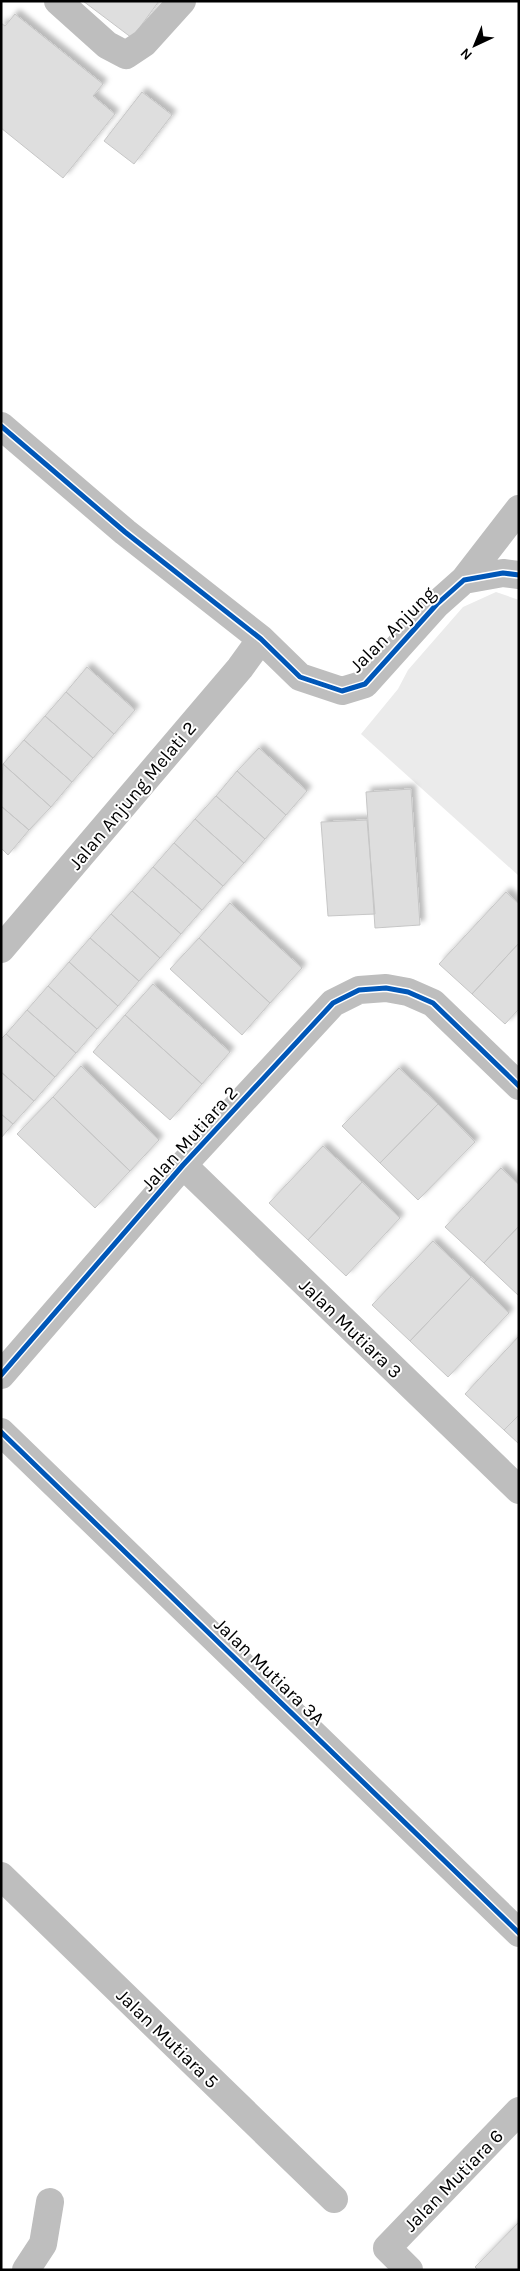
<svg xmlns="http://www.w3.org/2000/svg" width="520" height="2271" font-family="Karla,sans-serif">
  <defs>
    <filter id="shadow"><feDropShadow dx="4.5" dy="-4.5" stdDeviation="2.5" flood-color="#0004"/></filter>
  </defs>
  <rect width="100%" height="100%" fill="#fff"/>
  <!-- green -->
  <path fill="#ebebeb" d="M496,592L519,600V876L361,734L398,689L408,670L463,607Z"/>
  <!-- building -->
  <path fill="#dedede" stroke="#c6c6c6" filter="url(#shadow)" d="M83,1H159L132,38Z
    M15,14L103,84L93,96L115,114L63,178L1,128V23L5,26Z
    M142,92L172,115L134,164L104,141Z
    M87,667L135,710L114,734L66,692Z
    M66,692L114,734L93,758L45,716Z
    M45,716L93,758L72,782L24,740Z
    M24,740L72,782L51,807L3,764Z
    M259,748L307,791L286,815L237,771Z
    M3,764L51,807L29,830L1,806Z
    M237,771L286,815L265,839L216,796Z
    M411,789L420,925L375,928L366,792Z
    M216,796L265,839L244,863L195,819Z
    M1,806L29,830L8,855L1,848Z
    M195,819L244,863L223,886L174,843Z
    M367,820L375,914L328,916L321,822Z
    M174,843L223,886L202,910L153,867Z
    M153,867L202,910L181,934L132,891Z
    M132,891L181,934L160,958L111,914Z
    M506,892L519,904V943L472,994L439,964Z
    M230,903L302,968L270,1003L199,938Z
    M111,914L160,958L139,981L90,938Z
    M90,938L139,981L118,1006L69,962Z
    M199,938L270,1003L242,1035L170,969Z
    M519,943V1009L505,1024L472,994Z
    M69,962L118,1006L97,1029L48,986Z
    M153,984L230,1052L202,1084L125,1015Z
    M48,986L97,1029L76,1053L27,1010Z
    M27,1010L76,1053L55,1077L6,1034Z
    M125,1015L202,1084L170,1120L93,1052Z
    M6,1034L55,1077L34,1101L1,1072V1039Z
    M81,1066L159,1140L130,1171L53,1097Z
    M399,1068L438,1104L380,1163L342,1126Z
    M1,1072L34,1101L13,1124L1,1114Z
    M53,1097L130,1171L95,1208L17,1134Z
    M438,1104L475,1142L418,1200L380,1163Z
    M1,1114L13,1124L1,1138Z
    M323,1146L362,1182L308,1240L269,1203Z
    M501,1168L519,1185V1226L484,1263L445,1227Z
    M362,1182L400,1218L346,1276L308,1240Z
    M519,1226V1296L484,1263Z
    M433,1241L471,1277L410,1341L372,1305Z
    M471,1277L509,1313L448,1377L410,1341Z
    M519,1336V1415L504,1430L465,1394Z
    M519,1415V1444L504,1430Z
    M519,2222V2269L478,2270L475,2267Z"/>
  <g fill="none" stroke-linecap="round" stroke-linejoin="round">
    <!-- minor -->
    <path stroke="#bebebe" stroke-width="28" d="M58,1L107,45L126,55L144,43L182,1
      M1,426L125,532L261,639L300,677L342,691L365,684L437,604L464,580L503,573L519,575
      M464,580L519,509
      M1,949L240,668L261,639
      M183,1165L519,1490
      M1,1375L183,1165L333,1003L359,990L386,988L408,992L433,1003L519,1086
      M1,1432L519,1933
      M1,1876L334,2199
      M26,2270L43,2244L50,2202
      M409,2270L387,2248L519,2111"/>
    <defs>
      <path id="cycleway" d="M1,426L125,532L261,639L300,677L342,691L365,684L437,604L464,580L503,573L519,575
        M1,1375L183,1165L333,1003L359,990L386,988L408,992L433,1003L519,1086
        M1,1432L519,1933"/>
    </defs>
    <!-- cycleway casing -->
    <use href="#cycleway" stroke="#fff" stroke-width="8"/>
    <!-- cycleway -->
    <use href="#cycleway" stroke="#0057b8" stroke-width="5"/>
  </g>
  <g text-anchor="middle" stroke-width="4" stroke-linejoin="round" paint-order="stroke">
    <!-- street labels -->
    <g font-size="19" fill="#000" stroke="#fff">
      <text transform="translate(392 629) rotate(-45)" y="7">Jalan Anjung</text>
      <text transform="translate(132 795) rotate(-50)" y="7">Jalan Anjung Melati 2</text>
      <text transform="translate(189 1138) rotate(-48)" y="7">Jalan Mutiara 2</text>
      <text transform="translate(351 1328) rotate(44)" y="7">Jalan Mutiara 3</text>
      <text transform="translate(270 1671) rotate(44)" y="7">Jalan Mutiara 3A</text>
      <text transform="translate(168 2038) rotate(44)" y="7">Jalan Mutiara 5</text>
      <text transform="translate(453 2180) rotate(-46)" y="7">Jalan Mutiara 6</text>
    </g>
  </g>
  <!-- border -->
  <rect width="520" height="2271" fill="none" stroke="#000000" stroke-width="5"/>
  <!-- north arrow -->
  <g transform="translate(475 45) rotate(224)" stroke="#ffffff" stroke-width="4" paint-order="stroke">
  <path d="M0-4L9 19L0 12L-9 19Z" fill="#000000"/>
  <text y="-8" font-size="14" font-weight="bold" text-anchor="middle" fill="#000000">N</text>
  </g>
</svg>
